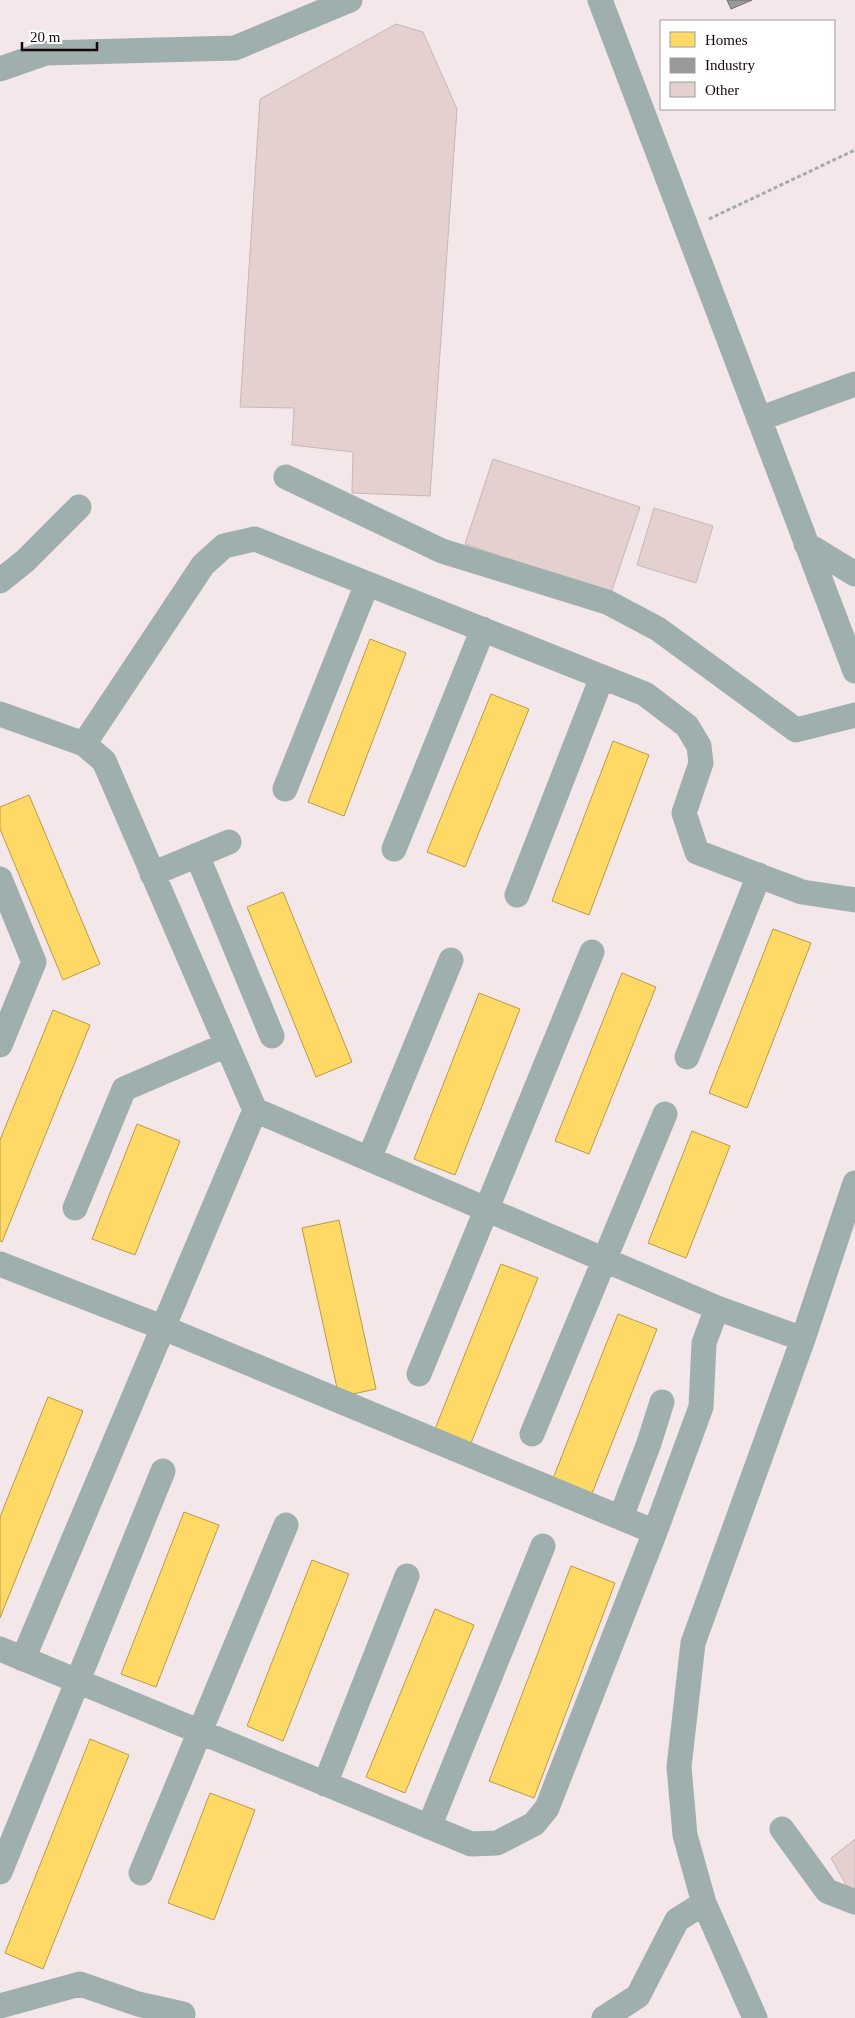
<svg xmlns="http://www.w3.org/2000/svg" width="855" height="2018" font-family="Georgia,serif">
  <rect width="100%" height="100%" fill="#f4e7ea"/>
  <!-- homes -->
  <path fill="#ffd966" stroke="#b99a4a" d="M370,639L406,653L344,816L308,802Z
    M491,694L529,709L465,867L427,852Z
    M613,741L649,755L589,915L552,901Z
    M29,795L100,964L63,980L0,829V807Z
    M283,892L352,1062L316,1077L247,907Z
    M773,929L811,943L747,1108L709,1093Z
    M622,973L656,987L589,1154L555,1141Z
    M479,993L520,1009L455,1175L414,1159Z
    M53,1010L90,1025L2,1242L0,1241V1140Z
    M137,1124L180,1141L135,1255L92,1239Z
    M692,1131L730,1146L686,1258L648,1243Z
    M339,1220L376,1389L339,1397L302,1228Z
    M501,1264L538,1278L471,1443L435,1429Z
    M618,1314L657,1329L591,1496L552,1481Z
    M48,1397L83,1411L0,1618V1517Z
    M184,1512L219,1525L156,1687L121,1674Z
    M312,1560L349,1574L283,1741L247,1726Z
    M571,1566L615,1583L534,1798L489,1781Z
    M435,1609L474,1625L405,1793L366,1777Z
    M90,1739L129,1755L43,1969L5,1953Z
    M210,1793L255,1810L214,1920L168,1903Z"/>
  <!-- industry -->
  <path fill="#999" stroke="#726d6e" d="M727,0H752L731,9Z"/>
  <!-- building -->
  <path fill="#e3d0cf" stroke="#c7b7b7" d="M396,24L423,32L457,109L430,496L352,493L353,452L292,445L294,408L240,407L260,99Z
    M493,459L640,507L611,593L465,544Z
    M654,508L713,526L696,583L637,565Z
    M855,1839V1892L849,1890L831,1858Z"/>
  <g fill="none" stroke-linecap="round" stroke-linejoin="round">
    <!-- path -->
    <path stroke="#a4acab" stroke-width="3" stroke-dasharray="4 2.5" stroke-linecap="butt" d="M709,219L855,150"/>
    <!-- minor -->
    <path stroke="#9eafad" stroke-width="25" d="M600,0L855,671
      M0,69L46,53L235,48L350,0
      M759,419L855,384
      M286,477L442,551L607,602L658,629L796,730L855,715
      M806,544L855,574
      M0,581L25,561L79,507
      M0,714L84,744L104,761L255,1110L717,1308L803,1339
      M84,744L203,565L224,546L255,539L645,694L687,726L699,746L701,763L684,813L697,852L802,892L855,900
      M285,789L367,584
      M394,849L483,629
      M197,855L272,1036
      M152,874L229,842
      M0,879L34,962L0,1045
      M517,895L602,677
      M687,1057L759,875
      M369,1159L451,960
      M75,1208L124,1089L226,1045
      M0,1264L164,1328L655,1532
      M419,1374L592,952
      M532,1434L665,1114
      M621,1517L649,1443L662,1402
      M0,1649L471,1844L497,1843L534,1824L547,1808L655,1532L701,1407L704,1343L717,1308
      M23,1659L255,1110
      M325,1784L407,1576
      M429,1827L543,1546
      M782,1829L827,1891L855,1902
      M0,1872L163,1471
      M141,1873L286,1525
      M0,2006L80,1984L138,2004L183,2014
      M604,2018L638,1996L677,1920L704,1903
      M755,2018L704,1903L685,1835L679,1767L693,1643L803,1339L855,1183"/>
  </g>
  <!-- legend -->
  <rect x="660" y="20" width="175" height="90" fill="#ffffff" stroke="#a29b9d"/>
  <rect x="670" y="32" width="25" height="15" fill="#ffd966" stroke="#a29b9d"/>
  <text x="705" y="45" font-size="15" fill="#17060a">Homes</text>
  <rect x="670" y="58" width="25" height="15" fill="#999999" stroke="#a29b9d"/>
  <text x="705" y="70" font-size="15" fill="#17060a">Industry</text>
  <rect x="670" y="82" width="25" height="15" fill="#e3d0cf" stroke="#a29b9d"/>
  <text x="705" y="95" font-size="15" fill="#17060a">Other</text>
  <!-- scale -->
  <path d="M22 42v8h75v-8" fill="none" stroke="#17060a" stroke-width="2.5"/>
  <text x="30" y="42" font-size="15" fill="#17060a" stroke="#ffffff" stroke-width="4" paint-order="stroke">20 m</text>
</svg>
